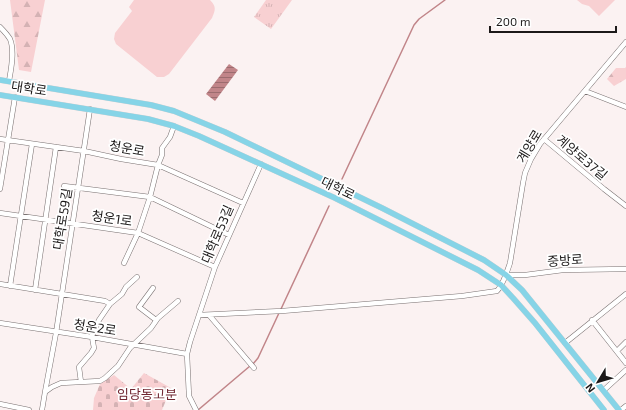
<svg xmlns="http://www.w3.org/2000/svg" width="626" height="410" font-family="'Exo 2','Noto Sans KR',sans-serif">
  <defs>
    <pattern id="forest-firs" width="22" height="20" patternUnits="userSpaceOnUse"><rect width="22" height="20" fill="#f8d0d2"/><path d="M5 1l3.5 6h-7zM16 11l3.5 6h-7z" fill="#d4b2b4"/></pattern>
    <pattern id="cemetery-stones" width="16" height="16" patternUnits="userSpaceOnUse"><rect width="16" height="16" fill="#f8d0d2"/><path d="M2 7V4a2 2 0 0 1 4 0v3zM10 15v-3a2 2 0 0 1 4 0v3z" fill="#d4b2b4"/></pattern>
    <pattern id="park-tufts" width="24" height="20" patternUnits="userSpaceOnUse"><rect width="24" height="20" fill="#f8d0d2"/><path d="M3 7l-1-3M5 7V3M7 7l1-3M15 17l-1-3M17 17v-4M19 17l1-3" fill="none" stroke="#d4b2b4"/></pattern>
    <pattern id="water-rules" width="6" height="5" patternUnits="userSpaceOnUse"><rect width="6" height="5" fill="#c18589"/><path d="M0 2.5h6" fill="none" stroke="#9c6c6f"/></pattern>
  </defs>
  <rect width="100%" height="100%" fill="#fbf2f2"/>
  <!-- forest -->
  <path fill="url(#forest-firs)" d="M10,0H45L31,72L19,70Z
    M626,67V79L614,86L607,79L616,68H625Z"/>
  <!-- cemetery -->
  <path fill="url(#cemetery-stones)" d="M144,373L171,388L162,410H93L94,398L100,384L114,375L131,389Z"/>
  <!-- park -->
  <path fill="url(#park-tufts)" d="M266,0H292L271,29L254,17Z"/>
  <!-- garden -->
  <path fill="#f8d0d2" d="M134,0H210C217,7 215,10 212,18L169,74L164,77H157L116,44L114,39L115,33L132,11L129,7Z
    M577,0H615L599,16L589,6L582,4Z"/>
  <!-- water -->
  <path fill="url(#water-rules)" d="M229,64L238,70L215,101L206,94Z"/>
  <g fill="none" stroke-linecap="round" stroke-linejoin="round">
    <!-- stream -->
    <path stroke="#c18589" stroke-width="1.5" d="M342,179L414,25L419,19L445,0
      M281,309L329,206
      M253,364L258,358L279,313
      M198,410L250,366"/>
    <defs>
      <path id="minor" d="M0,27C4,31 7,34 10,39C15,51 11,70 9,81
        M585,91L626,107
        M0,139L84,151L121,159L158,165L243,203
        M544,139L604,189L626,206
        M64,186L150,197L229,235
        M0,189L15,97
        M0,213L138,233L215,267
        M124,263L138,233L150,197L158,165L162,155V148L170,137L174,126
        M506,275H525L563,270L626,269
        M0,284L105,301L110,304
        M10,286L32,144
        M153,288L139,307L156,320
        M35,290L56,147
        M199,315L282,311L462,296L497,291C503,285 507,272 510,263L523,183L525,173L531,159L540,144L626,42
        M209,315L254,368
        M592,320L626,363
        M0,323L92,337L187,354
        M565,343L626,294
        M617,351L626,342
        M81,382L79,367L91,353L94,348L92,337L93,333L99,320L110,304L122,294L126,287L137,277
        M604,390L626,370
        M45,392L56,333L90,109
        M0,404L29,410
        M42,410L45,392L52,387L61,383L100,381L105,378L118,366L130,348L151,328L158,318L178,301
        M196,410L189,396L187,354L190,342L215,267L261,164
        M621,410L626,406"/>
      <path id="major" d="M0,80L151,105L174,111L225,132L382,208L484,260L506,275L522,290L619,410
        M0,95L148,119L174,126L199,136L335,198L478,270L501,285L513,298L535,323L604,410"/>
    </defs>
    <!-- minor casing -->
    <use href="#minor" stroke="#797171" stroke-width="5.5"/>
    <!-- major casing -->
    <use href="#major" stroke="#d2d1d1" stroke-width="6"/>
    <!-- minor -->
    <use href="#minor" stroke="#fff" stroke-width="4.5"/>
    <!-- major -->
    <use href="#major" stroke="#86d4e7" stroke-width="5.5"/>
  </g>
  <g text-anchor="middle" stroke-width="3.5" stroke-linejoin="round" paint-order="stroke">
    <!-- street labels -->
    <g font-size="13" fill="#1c1919" stroke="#fff">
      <text transform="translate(29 88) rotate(9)" y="5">대학로</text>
      <text transform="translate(529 146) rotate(-59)" y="5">계양로</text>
      <text transform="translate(127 148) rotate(10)" y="5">청운로</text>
      <text transform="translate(582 157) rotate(40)" y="5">계양로37길</text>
      <text transform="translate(338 188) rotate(26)" y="5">대학로</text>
      <text transform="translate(112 218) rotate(8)" y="5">청운1로</text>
      <text transform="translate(62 219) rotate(-81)" y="5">대학로59길</text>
      <text transform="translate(217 234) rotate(-67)" y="5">대학로53길</text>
      <text transform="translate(565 260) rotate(-4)" y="5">중방로</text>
      <text transform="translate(95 327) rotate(9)" y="5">청운2로</text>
    </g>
    <!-- park labels -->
    <g font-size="13" fill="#702631" stroke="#fff">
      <text x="147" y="399">임당동고분</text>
    </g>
  </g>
  <!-- north arrow -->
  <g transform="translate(598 382) rotate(232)" stroke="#ffffff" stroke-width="3" paint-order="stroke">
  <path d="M0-3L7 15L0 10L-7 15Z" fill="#1c1919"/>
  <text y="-6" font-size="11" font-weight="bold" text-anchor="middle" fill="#1c1919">N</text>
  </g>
  <!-- scale -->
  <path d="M490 26v6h126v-6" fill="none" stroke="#1c1919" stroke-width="2"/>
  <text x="496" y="26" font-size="12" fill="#1c1919" stroke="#ffffff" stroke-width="3" paint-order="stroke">200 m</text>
</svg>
